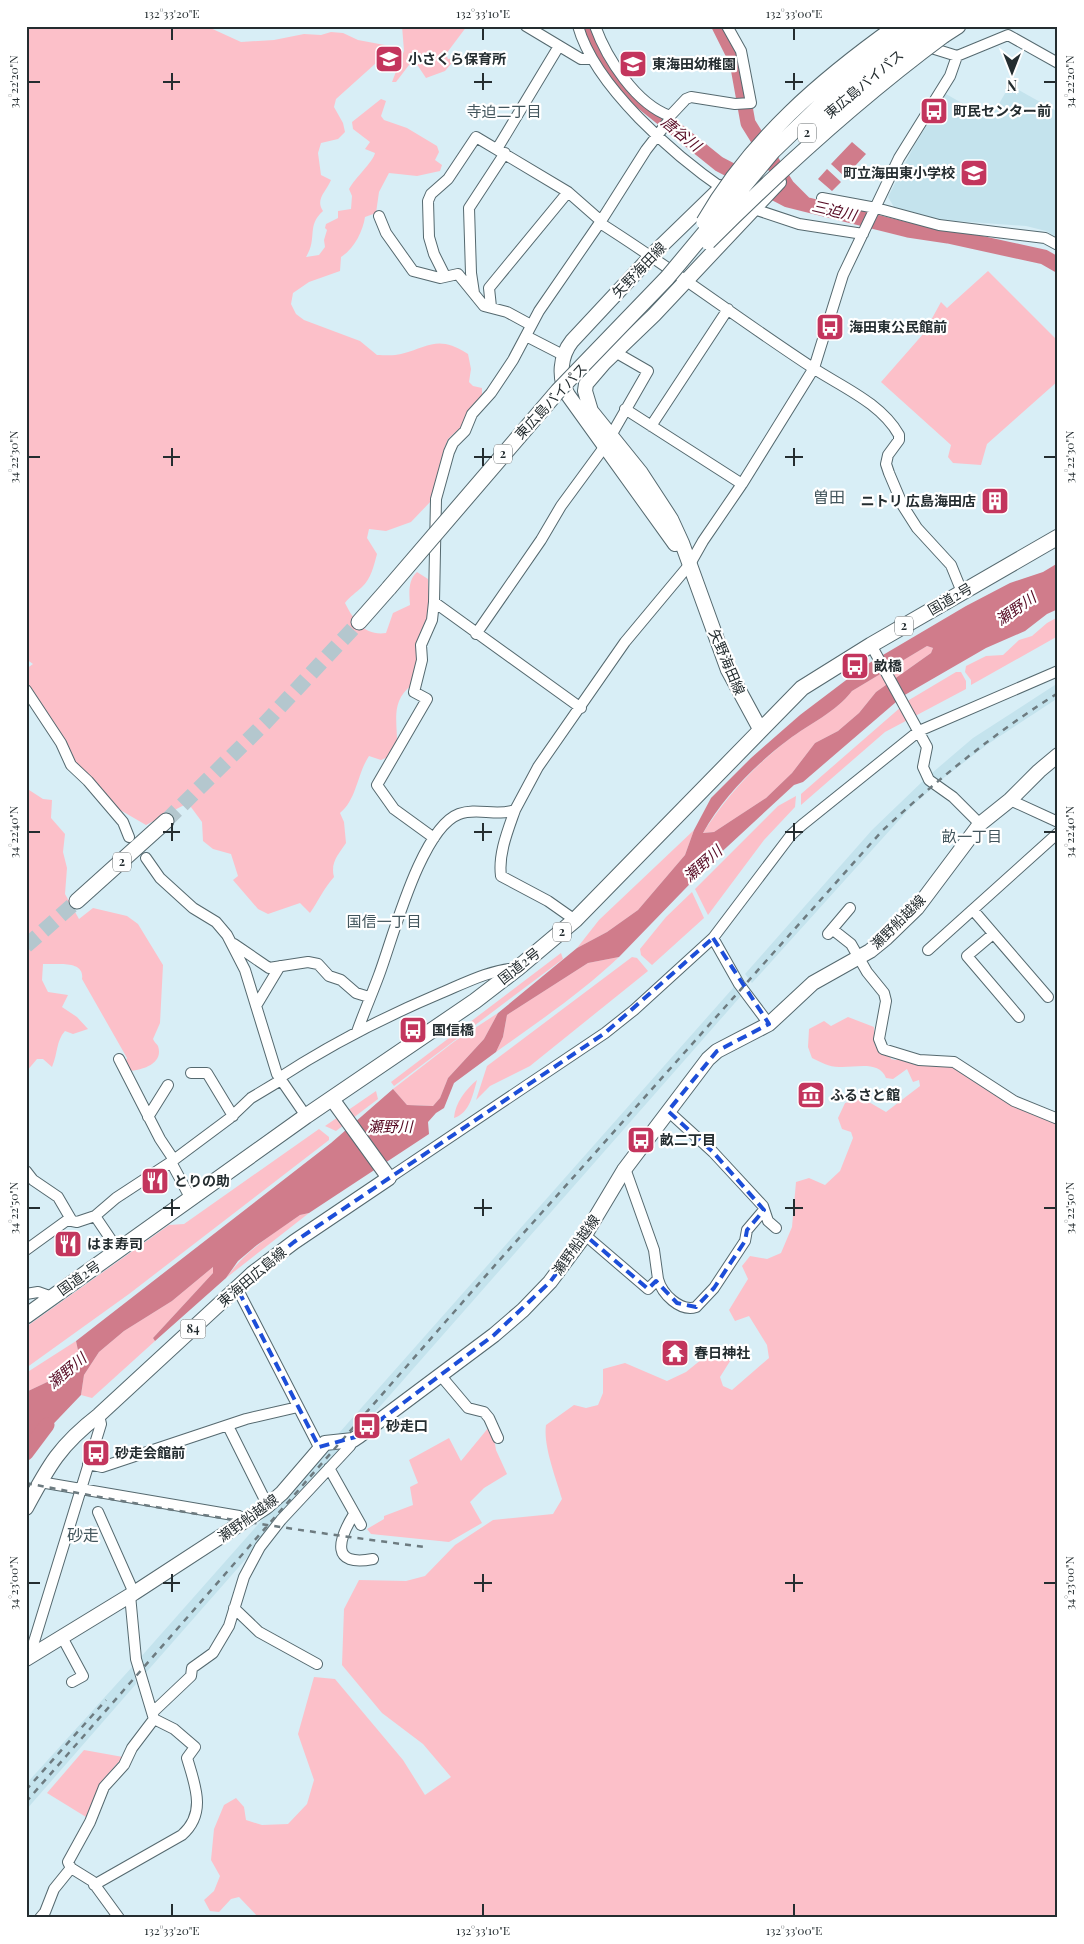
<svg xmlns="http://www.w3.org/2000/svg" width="1084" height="1944" font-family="'Playfair Display','Noto Sans JP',serif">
  <rect width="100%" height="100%" fill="#d8eef6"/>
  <!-- built -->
  <path fill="#c4e3ed" d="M1010,85L1058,112V238L1046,231L1026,226L941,220L894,207L888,197L914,146L946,94L990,119Z
    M1058,683V698L988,744L941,780L909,809L752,983L745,974L872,830L925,779L973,738Z
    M741,979L748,988L143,1676L139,1659Z
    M133,1666L136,1684L26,1810V1784Z"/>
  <!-- green -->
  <path fill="#fcc0c9" d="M26,26H206L241,42L274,40L304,34L321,35L331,32L343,33L358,40L390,46L385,55L336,99L334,107L343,123L345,132L338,139L321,143L318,153L321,175L331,180C326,192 315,199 323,211C306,226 318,238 306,257L319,255L325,247L324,240L327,230L325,228L326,224L338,218V211L351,209L352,196L349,189C355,178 373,162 375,153L365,149L370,142L353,129L352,122L381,99L386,101L381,116L384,120L407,128L437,146L439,152L435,160L442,165L440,171L417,176L389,173L379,192L376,213L365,217C363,231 354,249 341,257L340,271L309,282L293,293L291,304L296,314L304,320L360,341L377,355C384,355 394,356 401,354C431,346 438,335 468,354L471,369L469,382L473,386L482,388V396L463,425L448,439L444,449L432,500L411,522L386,531L369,529L367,538L377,554C374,565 371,579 362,587C356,593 350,596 345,603C354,621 365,636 386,633L393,613L410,605C409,593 408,580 417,572L428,579L429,611L427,628L418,652L412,685C391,701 397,719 397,742L388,757L381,760L369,756C357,774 357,799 340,813L344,822L346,843C339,854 330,862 334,877C324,888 319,900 310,913L300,903L268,914L258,909L233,880L238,876L231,854L213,849L203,841L202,822L188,803L146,825L115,807L79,770L56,726L26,681V669L33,664L26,659Z
    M402,26H467L446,54L448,59L456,58L445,71L426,78L418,66L409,65L396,82H392L404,51Z
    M988,271L1058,341V381L987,444L981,465L953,463L948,457L951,445L881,382L924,333L941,302L947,308Z
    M1058,617V636L971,685V680L965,672L966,666L986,656L1003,655L1019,640L1032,636L1047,623Z
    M927,646L933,648L931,653L876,692L859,713L838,731L815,743L792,773L766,798L714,832L703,833C726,797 754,766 788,740C809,724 836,712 852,691Z
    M956,672H961L966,681V689L885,732L801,805V794L909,700Z
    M26,788L43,799L52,800L51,818L65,834L63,852L67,868L65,894L79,919L93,908L127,916L138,924L163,965L160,1023L153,1039C154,1042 157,1044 158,1046C164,1064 142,1070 130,1071L125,1063L127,1058L82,979C85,959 55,965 43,964L42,980L48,992L68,995L62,1007L77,1017L88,1029L73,1034L65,1031C56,1041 58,1053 52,1067L43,1059H37L26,1072Z
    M796,796L795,807L764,840L708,915L695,889L778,806Z
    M694,830L685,855L638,910L607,932L577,948L599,920Z
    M692,892L704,918L652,965L641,955L640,949L666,917Z
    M561,953L563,959L394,1086L391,1082Z
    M619,957C581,993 538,1022 496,1052L503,1037L507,1015L588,963Z
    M632,957L637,958L648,971L530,1066L490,1086L476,1100L487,1066Z
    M498,1013L484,1039L448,1078L440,1098L433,1106L407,1105L393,1089L455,1041Z
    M848,1017L874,1027L875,1046L889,1054L891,1059L896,1060L902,1056L910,1059L914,1065L946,1064L1058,1122V1918H259L239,1897L231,1899L219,1912L210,1911L204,1900L214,1891L220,1876L211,1860L214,1829L224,1805L236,1798L244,1807L246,1820L262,1825L288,1824L307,1804L314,1780L298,1734L314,1677L335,1679L403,1760L425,1795L451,1777L423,1744L382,1713L342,1665L344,1609L359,1580L406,1581L425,1576L455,1545L493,1520L553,1514L562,1499C556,1478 543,1446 546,1425L574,1405L586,1408L598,1405L603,1393V1369L625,1363L667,1381L686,1372L712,1351L724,1348L732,1358L720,1377L723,1386L732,1390L769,1358L767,1345L749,1316L735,1321L729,1310L748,1279L742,1266L750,1256L767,1259L781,1253L792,1227L796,1182L809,1178L825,1185L840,1171L853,1138L851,1132L842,1129L838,1118L845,1103L862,1098L886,1112L920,1086L919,1080L913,1082L907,1069L893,1079L886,1078C879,1060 855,1068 839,1067C829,1067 820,1062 812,1058L808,1047L809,1029L824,1021L831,1026Z
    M477,1080C473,1094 470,1113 454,1118C455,1103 466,1089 477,1080Z
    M376,1091L378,1099L336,1131L325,1126Z
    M319,1129L329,1137V1140L129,1294L26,1368V1327L169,1225L184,1224Z
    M309,1213L226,1278C246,1250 273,1234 300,1215Z
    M213,1267V1273L153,1338L155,1341L92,1398L81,1395L84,1375L99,1352L124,1331L172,1301Z
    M76,1341L79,1355L60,1376L26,1392V1373Z
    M489,1427L494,1438L496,1450L507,1474L484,1488L470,1502L482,1523L449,1542L371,1534L367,1529L384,1519V1516L413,1505L410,1487L418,1483L409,1460L449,1438L461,1461Z
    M84,1750L123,1757L101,1782L91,1812L86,1817L47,1793Z"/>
  <!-- water -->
  <path fill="#d07c8b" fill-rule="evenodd" d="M852,142L866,154L845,177L831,164Z
    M827,169L841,182L832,191L818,179Z
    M1058,563V609L1047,614L1025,631L986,648L903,696L803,782L794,785L714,859L619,957L588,963L507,1015L503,1037L496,1052L454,1083L444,1108L436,1113L428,1122L429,1134L309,1213L300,1215L257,1245L238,1261L226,1278L155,1341L153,1338L213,1273V1267L172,1301L124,1331L99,1352L84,1375L81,1395L38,1440L26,1443V1392L60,1376L79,1355L76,1341L331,1143L393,1089L407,1105L433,1106L440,1098L448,1078L484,1039L498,1013L577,948L607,932L638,910L685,855L694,830L711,798L751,758L800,715L866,665L966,606L1010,583L1043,572ZM927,646L933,648L931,653L876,692L859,713L838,731L815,743L792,773L766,798L714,832L703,833C723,797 755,765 788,740C809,724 836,712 852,691Z"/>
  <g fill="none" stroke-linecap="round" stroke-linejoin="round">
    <!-- river -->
    <path stroke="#d07c8b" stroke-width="15" d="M590,26L602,58L611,72L627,90L719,164L788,200L908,230L948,236L1044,257L1058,265
      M719,26L737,62L748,123L787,186L805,204
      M26,1453L47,1425"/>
    <!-- highway-tunnel -->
    <path stroke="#b4c7ce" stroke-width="15" stroke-dasharray="15 8" stroke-linecap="butt" d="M166,821L266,722L359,622
      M26,946L77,901"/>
    <defs>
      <path id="minor" d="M526,26L581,59H591
        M578,26C595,87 675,156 726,191
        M595,26C607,59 636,104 670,116
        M925,46L957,56L1008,35L1058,63
        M497,149L559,46
        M822,198L876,208L939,225L1045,238L1058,245
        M748,207L799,224L863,234
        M379,216L386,233L413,271L440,278L458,274L484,306L507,312L531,325
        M600,223C673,269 741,321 813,368C842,387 881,403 899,435V440L888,455L886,464L889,473L903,506L917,528L951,565L962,592
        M445,276L434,254L429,237L428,201L431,194L448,179L476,137L568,192L601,221
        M474,293L471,273L469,208L505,153
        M491,307L489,288L568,192
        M526,336L563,355
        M625,409L742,484
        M651,426L728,309
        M476,634L541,540L561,506L605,446L648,371L615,352
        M871,645L927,747L923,767L929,780L953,797L980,824
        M26,690L61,743L71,765L88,781L123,822L129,837
        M581,708L434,602L436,499L449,452L453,443L465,431L472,414L491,393L513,360L539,311L601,221L646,150L670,119V116L686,99L691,97L735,104L751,103L741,51L727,26
        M1010,800L1058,822
        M515,810C508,830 498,854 501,876L548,901L575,920
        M434,838L394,809L377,785L427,699L414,692L422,660L421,645L432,620L434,602
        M146,858L160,878L193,908L216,922L227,935L245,970L277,1074L306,1116
        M973,910L1048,997
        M832,929L851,944L867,972L884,993L886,1001L879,1039L883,1049L919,1060L954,1062L1014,1101L1058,1119
        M828,934L850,908
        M993,934L967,956L1019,1017
        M713,938L739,984L769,1024
        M234,944L269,968L308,962L318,964L329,976L341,980L356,993L369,997
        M928,950L1058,833
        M256,1006L280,966
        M357,1032C364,1012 372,994 379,975C393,938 421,828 459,814C477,807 496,817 515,810L538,767L625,642L690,564L703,541L742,484L814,368L843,275L899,158L950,76L957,56
        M119,1059L160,1139L174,1160
        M191,1073H207L233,1116
        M279,1078C331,1044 384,1017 441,993C467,982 490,970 517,968
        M668,1111L713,1152L763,1206L768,1221L776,1228
        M148,1117L168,1085
        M171,1162L191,1199
        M26,1171L33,1180L58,1197L72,1221L77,1222L95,1216L116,1198L171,1162L230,1118L251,1098L281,1080
        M389,1178L605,1033L634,1010L713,938L791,835L802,825L919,731L1058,671
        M95,1216L118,1250
        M585,1235L648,1289L658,1279L654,1250L627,1174L624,1170
        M26,1250L66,1221H72
        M658,1279C662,1294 680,1312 696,1307L714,1288L745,1241L747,1230L764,1210
        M237,1288L319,1447
        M26,1294L38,1292L52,1297
        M441,1376L468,1408L484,1412L489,1418L498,1438
        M228,1426L265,1500L270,1505
        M88,1464L102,1467L246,1419L298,1407
        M329,1468L361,1525
        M40,1482L239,1516L247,1520
        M98,1512L134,1593
        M354,1514C338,1540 330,1567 373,1559
        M234,1608L259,1632L317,1664
        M62,1637L83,1676L72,1682
        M36,1653L33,1645L101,1424L99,1415
        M153,1712L191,1676L192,1668L213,1653L229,1626L244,1577L260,1547L281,1520L350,1446L353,1440
        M94,1885L182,1835C207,1813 195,1785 187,1758L195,1747L174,1729L154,1719
        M40,1918L45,1912L54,1889L71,1868
        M119,1918L92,1881L71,1868L68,1862L90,1822L104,1787L124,1765L132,1748L154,1719L136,1659L130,1595"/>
      <path id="major" d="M675,544L568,395C558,378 560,356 572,341L656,251L722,187
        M760,729L728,670L682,543L671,519L641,473L591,411L585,391L586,384L604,363L654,315L779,182
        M26,1508C49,1465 60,1445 99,1415L253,1273L294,1242L389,1178L332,1099
        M26,1659L134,1593L266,1507L282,1493L325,1443L353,1440L359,1436L494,1335L523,1310L550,1282L585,1235L624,1170L708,1059L717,1051L769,1024L813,983L870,951L886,938L917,908L980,824L1010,800L1039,771L1058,755"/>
      <path id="highway" d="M944,35L958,26
        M359,622L389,588
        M77,901L166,821
        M26,1316L306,1116L475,1001L518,968L575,920L802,688L871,645L1058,537"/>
    </defs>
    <!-- minor casing -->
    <use href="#minor" stroke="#55696f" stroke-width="12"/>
    <!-- major casing -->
    <use href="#major" stroke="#55696f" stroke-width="16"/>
    <!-- highway casing -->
    <use href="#highway" stroke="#55696f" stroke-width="17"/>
    <!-- minor -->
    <use href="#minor" stroke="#fff" stroke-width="10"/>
    <!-- major -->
    <use href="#major" stroke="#fff" stroke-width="14"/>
    <!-- highway -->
    <use href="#highway" stroke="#fff" stroke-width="15"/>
    <!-- rail -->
    <path stroke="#6d7b80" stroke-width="2.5" stroke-dasharray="6 6" stroke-linecap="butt" d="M26,1483C158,1509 291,1530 425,1547
      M26,1790L106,1700
      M26,1802L496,1264L882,831C938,779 993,734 1058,693"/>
    <defs>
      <path id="highway-bridge" d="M805,135L878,71L937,26
        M704,222C751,140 821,80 897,26
        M708,242C782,168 859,98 944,35
        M389,588L558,391L667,278L773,151L828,98L915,26"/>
    </defs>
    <!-- highway-bridge casing -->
    <use href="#highway-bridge" stroke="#55696f" stroke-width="17" stroke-linecap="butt"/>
    <!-- highway-bridge -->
    <use href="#highway-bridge" stroke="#fff" stroke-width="15"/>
  </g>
  <!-- marked area -->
  <path fill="none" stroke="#1d4ed8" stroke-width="4" stroke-dasharray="10 6" stroke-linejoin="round" d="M713,938L769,1024L717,1051L668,1111L713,1152L764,1210L747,1230L745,1241L714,1288L696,1307L677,1303L656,1281L648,1289L585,1235L550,1282L494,1335L359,1436L319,1447L237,1288L294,1242L605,1033Z"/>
  <!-- ticks -->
  <path fill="none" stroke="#242d30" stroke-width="2" d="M172,28V40M483,28V40M794,28V40M172,73V90M483,73V90M794,73V90M28,82H40M163,82H180M474,82H492M785,82H803M1044,82H1056M172,448V466M483,448V466M794,448V466M28,457H40M163,457H180M474,457H492M785,457H803M1044,457H1056M172,823V841M483,823V841M794,823V841M28,832H40M163,832H180M474,832H492M785,832H803M1044,832H1056M172,1199V1216M483,1199V1216M794,1199V1216M28,1208H40M163,1208H180M474,1208H492M785,1208H803M1044,1208H1056M172,1574V1592M483,1574V1592M794,1574V1592M28,1583H40M163,1583H180M474,1583H492M785,1583H803M1044,1583H1056M172,1904V1916M483,1904V1916M794,1904V1916"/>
  <!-- icons -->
  <defs>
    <symbol id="school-square" viewBox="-11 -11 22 22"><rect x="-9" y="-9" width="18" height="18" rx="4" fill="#c3355d" stroke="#fff"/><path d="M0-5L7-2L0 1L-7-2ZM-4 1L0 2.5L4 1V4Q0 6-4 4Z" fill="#fff"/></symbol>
    <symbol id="bus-square" viewBox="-11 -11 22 22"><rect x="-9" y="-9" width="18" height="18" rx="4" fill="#c3355d" stroke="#fff"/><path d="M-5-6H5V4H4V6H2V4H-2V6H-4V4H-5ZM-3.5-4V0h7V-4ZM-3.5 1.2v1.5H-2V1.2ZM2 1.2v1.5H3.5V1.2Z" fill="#fff"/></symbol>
    <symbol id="building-square" viewBox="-11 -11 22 22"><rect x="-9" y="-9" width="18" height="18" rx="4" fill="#c3355d" stroke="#fff"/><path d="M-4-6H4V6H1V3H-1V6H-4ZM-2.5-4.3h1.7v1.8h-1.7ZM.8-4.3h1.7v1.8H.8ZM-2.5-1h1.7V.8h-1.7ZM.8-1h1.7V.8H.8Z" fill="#fff"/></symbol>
    <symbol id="museum-square" viewBox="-11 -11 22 22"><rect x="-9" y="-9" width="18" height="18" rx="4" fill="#c3355d" stroke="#fff"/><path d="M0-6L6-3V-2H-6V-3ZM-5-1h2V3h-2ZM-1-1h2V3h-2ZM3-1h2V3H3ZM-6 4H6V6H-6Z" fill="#fff"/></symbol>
    <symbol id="restaurant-square" viewBox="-11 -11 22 22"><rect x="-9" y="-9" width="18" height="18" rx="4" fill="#c3355d" stroke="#fff"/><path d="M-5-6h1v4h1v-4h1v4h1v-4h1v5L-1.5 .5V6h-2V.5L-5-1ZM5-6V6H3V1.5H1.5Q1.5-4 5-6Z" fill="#fff"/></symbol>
    <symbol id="temple-square" viewBox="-11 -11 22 22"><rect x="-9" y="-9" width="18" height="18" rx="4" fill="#c3355d" stroke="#fff"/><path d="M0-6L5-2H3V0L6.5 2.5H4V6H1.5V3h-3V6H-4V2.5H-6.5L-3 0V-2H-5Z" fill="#fff"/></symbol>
  </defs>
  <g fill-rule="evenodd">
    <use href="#school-square" x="373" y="43" width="32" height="32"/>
    <use href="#school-square" x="617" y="48" width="32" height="32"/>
    <use href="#bus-square" x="918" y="95" width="32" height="32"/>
    <use href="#school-square" x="958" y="157" width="32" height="32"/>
    <use href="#bus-square" x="814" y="311" width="32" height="32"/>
    <use href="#building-square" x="979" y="485" width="32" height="32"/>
    <use href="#bus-square" x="839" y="650" width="32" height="32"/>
    <use href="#bus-square" x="397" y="1014" width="32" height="32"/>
    <use href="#museum-square" x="795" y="1079" width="32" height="32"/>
    <use href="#bus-square" x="625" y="1124" width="32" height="32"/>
    <use href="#restaurant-square" x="139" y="1165" width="32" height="32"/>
    <use href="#restaurant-square" x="52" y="1228" width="32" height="32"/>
    <use href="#temple-square" x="659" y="1337" width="32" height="32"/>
    <use href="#bus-square" x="351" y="1410" width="32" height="32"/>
    <use href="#bus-square" x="80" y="1437" width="32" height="32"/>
  </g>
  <g text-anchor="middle" stroke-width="4.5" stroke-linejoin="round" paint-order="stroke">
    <!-- shield labels -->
    <g fill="#fff" stroke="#666c6e" stroke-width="1">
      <rect x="798" y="123.5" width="18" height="19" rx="4"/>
      <rect x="494" y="444.5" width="18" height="19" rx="4"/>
      <rect x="895" y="616.5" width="18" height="19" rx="4"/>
      <rect x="113" y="852.5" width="18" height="19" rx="4"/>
      <rect x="553" y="922.5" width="18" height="19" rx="4"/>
      <rect x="180.5" y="1319.5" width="25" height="19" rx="4"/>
    </g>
    <g font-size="12" font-weight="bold" fill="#242d30">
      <text x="807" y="137">2</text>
      <text x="503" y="458">2</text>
      <text x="904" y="630">2</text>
      <text x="122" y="866">2</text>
      <text x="562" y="936">2</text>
      <text x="193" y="1333">84</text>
    </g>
    <!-- poi labels -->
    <g font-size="14" font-weight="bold" fill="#242d30" stroke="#fff" text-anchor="start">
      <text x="408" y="64">小さくら保育所</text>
      <text x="652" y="69">東海田幼稚園</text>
      <text x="953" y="116">町民センター前</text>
      <text x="955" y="178" text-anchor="end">町立海田東小学校</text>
      <text x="849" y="332">海田東公民館前</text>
      <text x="976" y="506" text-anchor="end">ニトリ 広島海田店</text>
      <text x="874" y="671">畝橋</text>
      <text x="432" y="1035">国信橋</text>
      <text x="830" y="1100">ふるさと館</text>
      <text x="660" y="1145">畝二丁目</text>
      <text x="174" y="1186">とりの助</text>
      <text x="87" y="1249">はま寿司</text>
      <text x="694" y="1358">春日神社</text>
      <text x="386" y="1431">砂走口</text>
      <text x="115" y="1458">砂走会館前</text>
    </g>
    <!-- street labels -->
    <g font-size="14" fill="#242d30" stroke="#fff">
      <text transform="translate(864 84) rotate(-40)" y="5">東広島バイパス</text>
      <text transform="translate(639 270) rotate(-46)" y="5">矢野海田線</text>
      <text transform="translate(551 401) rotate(-47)" y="5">東広島バイパス</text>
      <text transform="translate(950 599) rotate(-30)" y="5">国道2号</text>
      <text transform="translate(727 662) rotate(67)" y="5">矢野海田線</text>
      <text transform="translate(898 922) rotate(-45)" y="5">瀬野船越線</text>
      <text transform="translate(519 966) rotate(-38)" y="5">国道2号</text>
      <text transform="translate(576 1245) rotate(-55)" y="5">瀬野船越線</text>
      <text transform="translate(252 1277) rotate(-40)" y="5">東海田広島線</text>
      <text transform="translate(79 1278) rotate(-35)" y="5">国道2号</text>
      <text transform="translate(248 1518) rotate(-36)" y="5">瀬野船越線</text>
    </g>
    <!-- neighbourhood labels -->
    <g font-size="15" fill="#42555c" stroke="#fff">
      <text x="504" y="117">寺迫二丁目</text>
      <text x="972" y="842">畝一丁目</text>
      <text x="384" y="927">国信一丁目</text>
    </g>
    <!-- water labels -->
    <g font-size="15" font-style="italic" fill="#560922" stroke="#fff">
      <text transform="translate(681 134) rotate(39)" y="5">唐谷川</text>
      <text transform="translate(834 211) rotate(13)" y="5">三迫川</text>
      <text transform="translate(1016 609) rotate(-35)" y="5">瀬野川</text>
      <text transform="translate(703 864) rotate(-42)" y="5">瀬野川</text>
      <text x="390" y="1132">瀬野川</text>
      <text transform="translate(67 1371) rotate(-40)" y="5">瀬野川</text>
    </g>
    <!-- quarter labels -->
    <g font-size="16" fill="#42555c" stroke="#fff">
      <text x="829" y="503">曽田</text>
      <text x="83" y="1541">砂走</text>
    </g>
  </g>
  <!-- border -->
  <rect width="1084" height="1944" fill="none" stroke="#ffffff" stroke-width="55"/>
  <!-- north arrow -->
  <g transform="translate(1012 72) rotate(180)" stroke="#ffffff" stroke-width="4" paint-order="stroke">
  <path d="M0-4L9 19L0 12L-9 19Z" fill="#242d30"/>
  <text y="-8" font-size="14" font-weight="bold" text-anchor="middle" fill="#242d30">N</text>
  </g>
  <rect x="28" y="28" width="1028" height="1888" fill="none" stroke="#242d30" stroke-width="2"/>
  <g font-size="12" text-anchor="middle" fill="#242d30">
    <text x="172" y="18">132°33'20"E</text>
    <text x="483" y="18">132°33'10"E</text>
    <text x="794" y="18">132°33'00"E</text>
    <text transform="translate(1070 82) rotate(-90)" y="4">34°22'20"N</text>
    <text transform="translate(14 82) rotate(-90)" y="4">34°22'20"N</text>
    <text transform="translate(1070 457) rotate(-90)" y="4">34°22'30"N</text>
    <text transform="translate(14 457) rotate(-90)" y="4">34°22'30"N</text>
    <text transform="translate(14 832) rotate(-90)" y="4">34°22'40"N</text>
    <text transform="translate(1070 832) rotate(-90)" y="4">34°22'40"N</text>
    <text transform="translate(14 1208) rotate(-90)" y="4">34°22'50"N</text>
    <text transform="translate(1070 1208) rotate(-90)" y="4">34°22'50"N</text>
    <text transform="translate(1070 1583) rotate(-90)" y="4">34°23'00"N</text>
    <text transform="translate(14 1583) rotate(-90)" y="4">34°23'00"N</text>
    <text x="172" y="1935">132°33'20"E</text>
    <text x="483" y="1935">132°33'10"E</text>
    <text x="794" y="1935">132°33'00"E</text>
  </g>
</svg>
